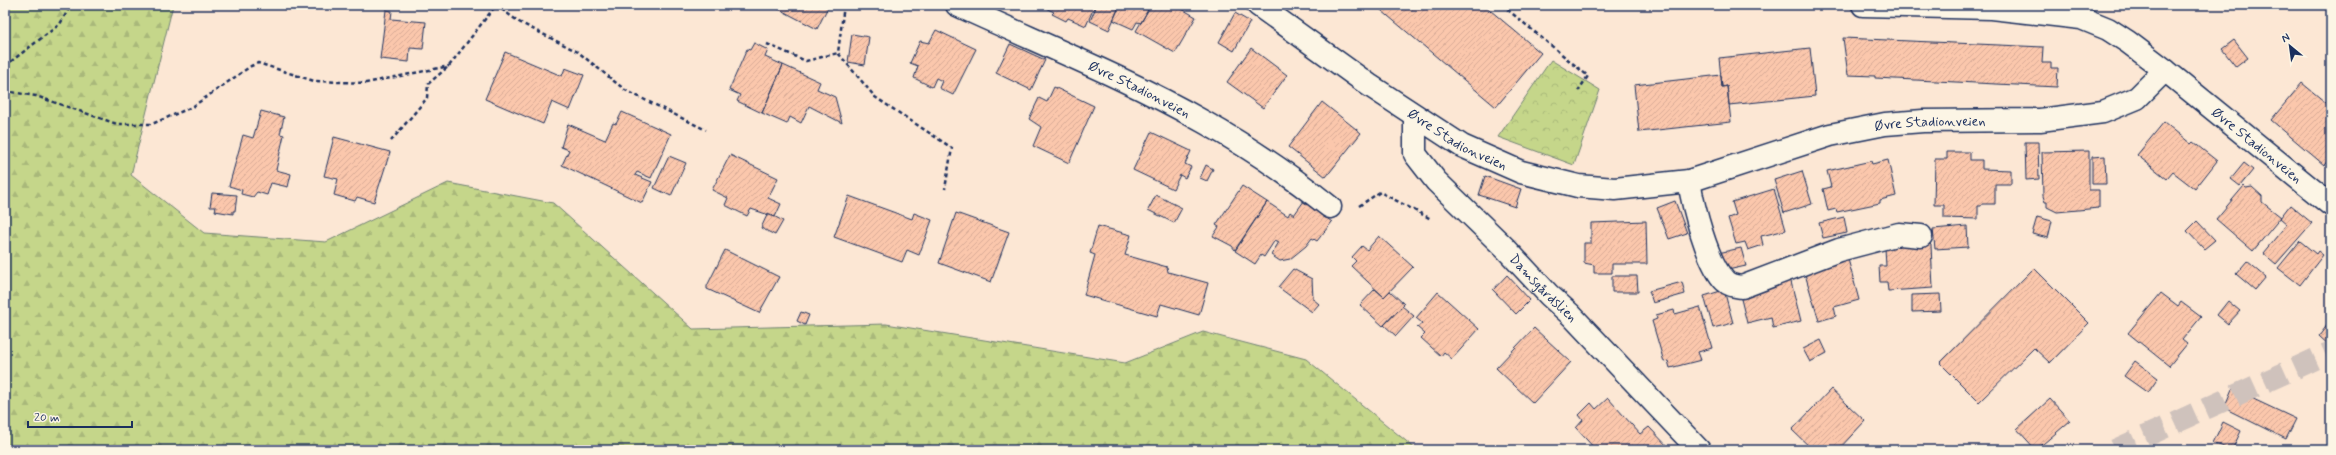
<svg xmlns="http://www.w3.org/2000/svg" width="2336" height="455" font-family="Mynerve,sans-serif">
  <defs>
    <pattern id="forest-firs" width="22" height="20" patternUnits="userSpaceOnUse"><rect width="22" height="20" fill="#c5d68a"/><path d="M5 1l3.5 6h-7zM16 11l3.5 6h-7z" fill="#a9b87a"/></pattern>
    <pattern id="park-crowns" width="20" height="18" patternUnits="userSpaceOnUse"><rect width="20" height="18" fill="#c5d68a"/><path d="M2 6a3 3 0 1 1 6 0M12 15a3 3 0 1 1 6 0" fill="none" stroke="#a9b87a"/></pattern>
    <pattern id="building-hatch" width="6" height="6" patternUnits="userSpaceOnUse"><rect width="6" height="6" fill="#fbc7ac"/><path d="M-1 1l2-2M0 6l6-6M5 7l2-2" fill="none" stroke="#d7ab96"/></pattern>
  </defs>
  <rect width="100%" height="100%" fill="#fce7d4"/>
  <filter id="ink" filterUnits="userSpaceOnUse"><feTurbulence type="fractalNoise" baseFrequency=".025" numOctaves="2"/><feDisplacementMap in="SourceGraphic" scale="8" xChannelSelector="R" yChannelSelector="G"/><feConvolveMatrix kernelMatrix="1 2 1 2 8 2 1 2 1" color-interpolation-filters="sRGB"/></filter>
  <g filter="url(#ink)">
    <!-- forest -->
    <path fill="url(#forest-firs)" stroke="#708274" d="M5,5H173L131,175L204,233L326,242L448,183L553,203L693,329L886,324L1125,363L1203,332L1306,359L1417,450H5Z"/>
    <!-- park -->
    <path fill="url(#park-crowns)" stroke="#708274" d="M1551,60L1600,90L1574,165L1498,137Z"/>
    <!-- building -->
    <path fill="url(#building-hatch)" stroke="#1b2f5e" d="M771,5H829L817,29Z
      M1039,5H1095L1086,26L1068,18L1066,21L1052,14L1054,12Z
      M1097,5H1120L1109,30L1090,21Z
      M1120,5H1146L1144,8L1148,10L1141,23L1137,22L1133,29L1113,20Z
      M1151,5H1175L1196,17L1175,53L1136,31Z
      M1375,5H1484L1541,53L1496,107Z
      M386,10L392,11L391,19L426,22L423,49L410,48L409,62L380,59Z
      M1235,13L1250,22L1234,51L1219,42Z
      M936,30L976,49L953,95L939,88L942,81L936,78L932,87L914,78L918,66L910,63L920,41L929,43Z
      M852,34L869,37L865,65L848,62Z
      M1843,38L2043,47L2042,63H2051V68H2058L2057,87L1875,78V76L1848,75Z
      M2234,40L2248,58L2236,67L2222,49Z
      M754,43L768,50L765,57L783,65L762,113L737,101L740,95L729,90L747,49L750,50Z
      M1010,44L1045,60L1031,90L996,73Z
      M1251,48L1287,75L1263,108L1227,82Z
      M1810,48L1815,96L1729,105L1727,86L1722,87L1719,58Z
      M505,52L562,76L565,68L584,75L570,110L552,102L543,124L485,99Z
      M783,65L820,82L817,89L835,97L842,123L809,106L801,123L790,117L787,124L762,113Z
      M1721,75L1722,87L1727,86L1731,122L1639,132L1634,85Z
      M2302,83L2331,107V157L2324,165L2271,120Z
      M1054,87L1094,106L1069,163L1033,146L1041,127L1029,119L1039,98L1047,102Z
      M1322,102L1361,133L1326,177L1288,147Z
      M261,111L284,117L280,134L284,135L276,170L291,174L288,187L271,183L267,195L257,192L253,197L241,194L242,190L229,186L243,135L253,138Z
      M622,112L671,134L651,178L637,172L635,175L652,182L642,203L562,165L569,150L561,147L568,124L605,140L613,123L616,124Z
      M2164,122L2191,144L2193,142L2217,161L2195,189L2173,172L2167,179L2137,155Z
      M1151,132L1191,151L1185,164L1191,167L1185,178L1180,175L1173,189L1133,170Z
      M334,137L390,152L374,202L357,197L355,201L334,195L338,179L324,176Z
      M2025,142H2038L2039,179L2026,180Z
      M2089,151V190H2099V208L2057,212L2047,207V202H2045L2043,196L2042,152Z
      M1947,152H1970V160H1982V169L2011,170V184H1995V204H1982L1981,206H1978V219L1944,218V205H1934L1935,159H1947Z
      M730,155L778,178L768,198L781,204L775,217L751,209L747,216L725,205L728,198L712,190Z
      M669,156L686,163L671,196L654,188Z
      M2105,156L2106,184H2092V157Z
      M1888,160L1896,196L1880,200V203L1837,212L1836,209L1828,211L1823,189L1831,187L1827,171L1871,161L1872,164Z
      M2244,163L2253,170L2240,186L2231,179Z
      M1206,165L1213,169L1207,181L1200,178Z
      M1802,171L1812,204L1784,213L1774,180Z
      M1485,176L1521,189L1515,207L1479,195Z
      M1242,186L1267,202L1235,250L1232,246L1213,236L1219,227L1216,225Z
      M2244,186L2246,188L2252,187L2262,196V202L2281,217L2253,251L2216,219Z
      M1774,189L1786,230L1761,236L1763,245L1748,250L1745,242L1736,244L1728,218L1736,215L1732,202Z
      M212,193L237,195L235,211H233V214L215,211L216,207H210Z
      M1156,195L1182,208L1174,223L1148,210Z
      M849,196L912,219L914,213L932,220L919,255L907,250L902,262L834,237Z
      M1304,201L1332,222L1317,241L1312,238L1306,246L1290,259L1280,261L1271,255L1279,242L1275,240L1264,257L1261,255L1255,264L1235,251L1267,202L1288,216L1290,212L1294,215Z
      M1675,201L1687,233L1669,239L1657,208Z
      M2290,205L2312,223L2276,264L2263,253L2287,224L2280,218Z
      M768,213L783,221L775,235L761,228Z
      M956,213L1009,232L991,282L939,263Z
      M1844,217L1847,233L1823,238L1819,223Z
      M2037,217L2052,221L2048,238L2032,234Z
      M1646,221L1647,264H1612V273H1594V265L1584,263V243H1591V223Z
      M2197,221L2215,240L2204,249L2187,231Z
      M1098,226L1131,235L1125,255L1167,267L1168,272L1208,283L1199,315L1161,304L1157,316L1084,295L1095,255L1090,253Z
      M1967,226L1968,247L1935,249L1933,229Z
      M1379,236L1413,267L1384,297L1351,266L1356,261L1352,257L1362,246L1367,250Z
      M1925,240L1931,245L1933,288L1888,291L1887,282H1880L1879,266H1886L1885,248Z
      M2300,241L2316,254L2318,251L2323,255L2300,285L2278,268Z
      M1741,248L1746,266L1723,271L1718,253Z
      M725,250L779,277L759,313L707,289V286Z
      M1848,259L1859,300L1834,307L1836,316L1819,321L1804,271Z
      M2247,261L2266,277L2255,290L2236,274Z
      M2034,268L2089,323L2050,363L2034,348L1979,402L1940,363Z
      M1293,269L1312,279L1313,299L1319,304L1312,312L1278,287Z
      M1507,275L1530,300L1516,314L1493,290Z
      M1612,276H1637L1638,292H1612Z
      M1790,278L1801,321L1773,328L1771,317L1747,323L1739,291Z
      M1682,282L1685,294L1653,303L1649,291Z
      M1375,289L1384,297L1390,291L1404,304L1383,326L1360,305Z
      M1724,290L1733,323L1713,328L1704,296Z
      M1438,292L1479,329L1452,359L1444,352L1441,356L1421,338L1425,334L1417,327L1422,323L1416,318Z
      M2161,293L2178,306L2181,302L2201,317L2182,340L2187,344L2169,366L2128,333Z
      M1940,294L1941,311L1912,312V295Z
      M2228,301L2240,311L2228,324L2217,315Z
      M1402,306L1414,316L1396,336L1384,325Z
      M1700,307L1712,348L1698,352L1701,360L1670,368L1668,361L1664,362L1652,321L1657,319L1656,315L1674,310L1675,314Z
      M801,312L809,315L805,325L797,321Z
      M2331,320V347L2319,336Z
      M1534,328L1571,362L1533,403L1496,368Z
      M1821,340L1827,353L1810,362L1803,349Z
      M2135,361L2158,378L2148,393L2124,376Z
      M1831,389L1865,421L1838,450H1813L1792,430Z
      M2232,389L2296,419L2286,439L2224,408Z
      M1608,398L1640,434L1649,427L1671,450H1596L1576,428L1583,420L1579,415L1591,403L1596,409Z
      M2050,399L2070,421L2036,450L2017,429Z
      M2223,422L2241,431L2232,450L2213,443Z"/>
    <g fill="none" stroke-linecap="round" stroke-linejoin="round">
      <!-- highway-tunnel -->
      <path stroke="#cfc2bc" stroke-width="22" stroke-dasharray="22 11" stroke-linecap="butt" d="M2115,450L2331,352"/>
      <defs>
        <g id="street">
          <path id="s1" d="M957,5C1039,43 1125,77 1204,122C1249,147 1290,175 1330,207"/>
          <path id="s2" d="M1258,5L1369,85L1462,146L1521,172L1578,186L1615,189L1689,181L1830,135L1885,124L1923,121L2040,120L2103,112L2137,98L2165,70L2331,205"/>
          <path d="M1863,5L1991,8L2081,18L2108,29L2128,42L2165,70"/>
          <path id="s3" d="M1415,116V154L1436,181L1506,249L1549,295L1571,315L1699,450"/>
          <path d="M1689,181C1693,206 1707,263 1725,281C1730,286 1736,286 1742,287L1839,250L1899,234L1921,236"/>
        </g>
      </defs>
      <!-- street casing -->
      <use href="#street" stroke="#1b2f5e" stroke-width="25"/>
      <!-- path -->
      <path stroke="#1b2f5e" stroke-width="2.5" stroke-dasharray="4 3" stroke-linecap="butt" d="M496,5L519,22L578,52L625,90L706,130
        M844,5L838,53L875,97L952,148L945,189
        M1502,5L1588,76L1578,91
        M767,44L806,61L838,53
        M5,66L60,24L71,5
        M5,91L36,96L117,124H152L192,107L251,66L258,63L314,81L366,83L449,66
        M391,141L427,98L428,84L449,66L496,5
        M1359,206L1380,192L1431,219"/>
      <!-- street -->
      <use href="#street" stroke="#fcf5e5" stroke-width="22"/>
    </g>
  </g>
  <g text-anchor="middle" stroke-width="3.5" stroke-linejoin="round" paint-order="stroke">
    <!-- street labels -->
    <g font-size="14" fill="#1b2f5e" stroke="#fcf5e5">
      <text dy="5" stroke="none"><textPath href="#s1" startOffset="201">Øvre Stadionveien</textPath></text>
      <text dy="5" stroke="none"><textPath href="#s2" startOffset="732">Øvre Stadionveien</textPath></text>
      <text dy="5" stroke="none"><textPath href="#s2" startOffset="241">Øvre Stadionveien</textPath></text>
      <text dy="5" stroke="none"><textPath href="#s2" startOffset="1101">Øvre Stadionveien</textPath></text>
      <text dy="5" stroke="none"><textPath href="#s3" startOffset="224">Damsgårdslien</textPath></text>
    </g>
  </g>
  <!-- margin -->
  <rect width="2336" height="455" fill="none" stroke="#fcf5e5" stroke-width="20"/>
  <rect x="10" y="10" width="2316" height="435" fill="none" stroke="#1b2f5e" stroke-width="1.5" filter="url(#ink)"/>
  <!-- north arrow -->
  <g transform="translate(2290 46) rotate(331)" stroke="#fcf5e5" stroke-width="3" paint-order="stroke">
  <path d="M0-3L7 15L0 10L-7 15Z" fill="#1b2f5e"/>
  <text y="-6" font-size="11" font-weight="bold" text-anchor="middle" fill="#1b2f5e">N</text>
  </g>
  <!-- scale -->
  <path d="M28 421v6h104v-6" fill="none" stroke="#1b2f5e" stroke-width="2"/>
  <text x="34" y="421" font-size="12" fill="#1b2f5e" stroke="#fcf5e5" stroke-width="3" paint-order="stroke">20 m</text>
</svg>
